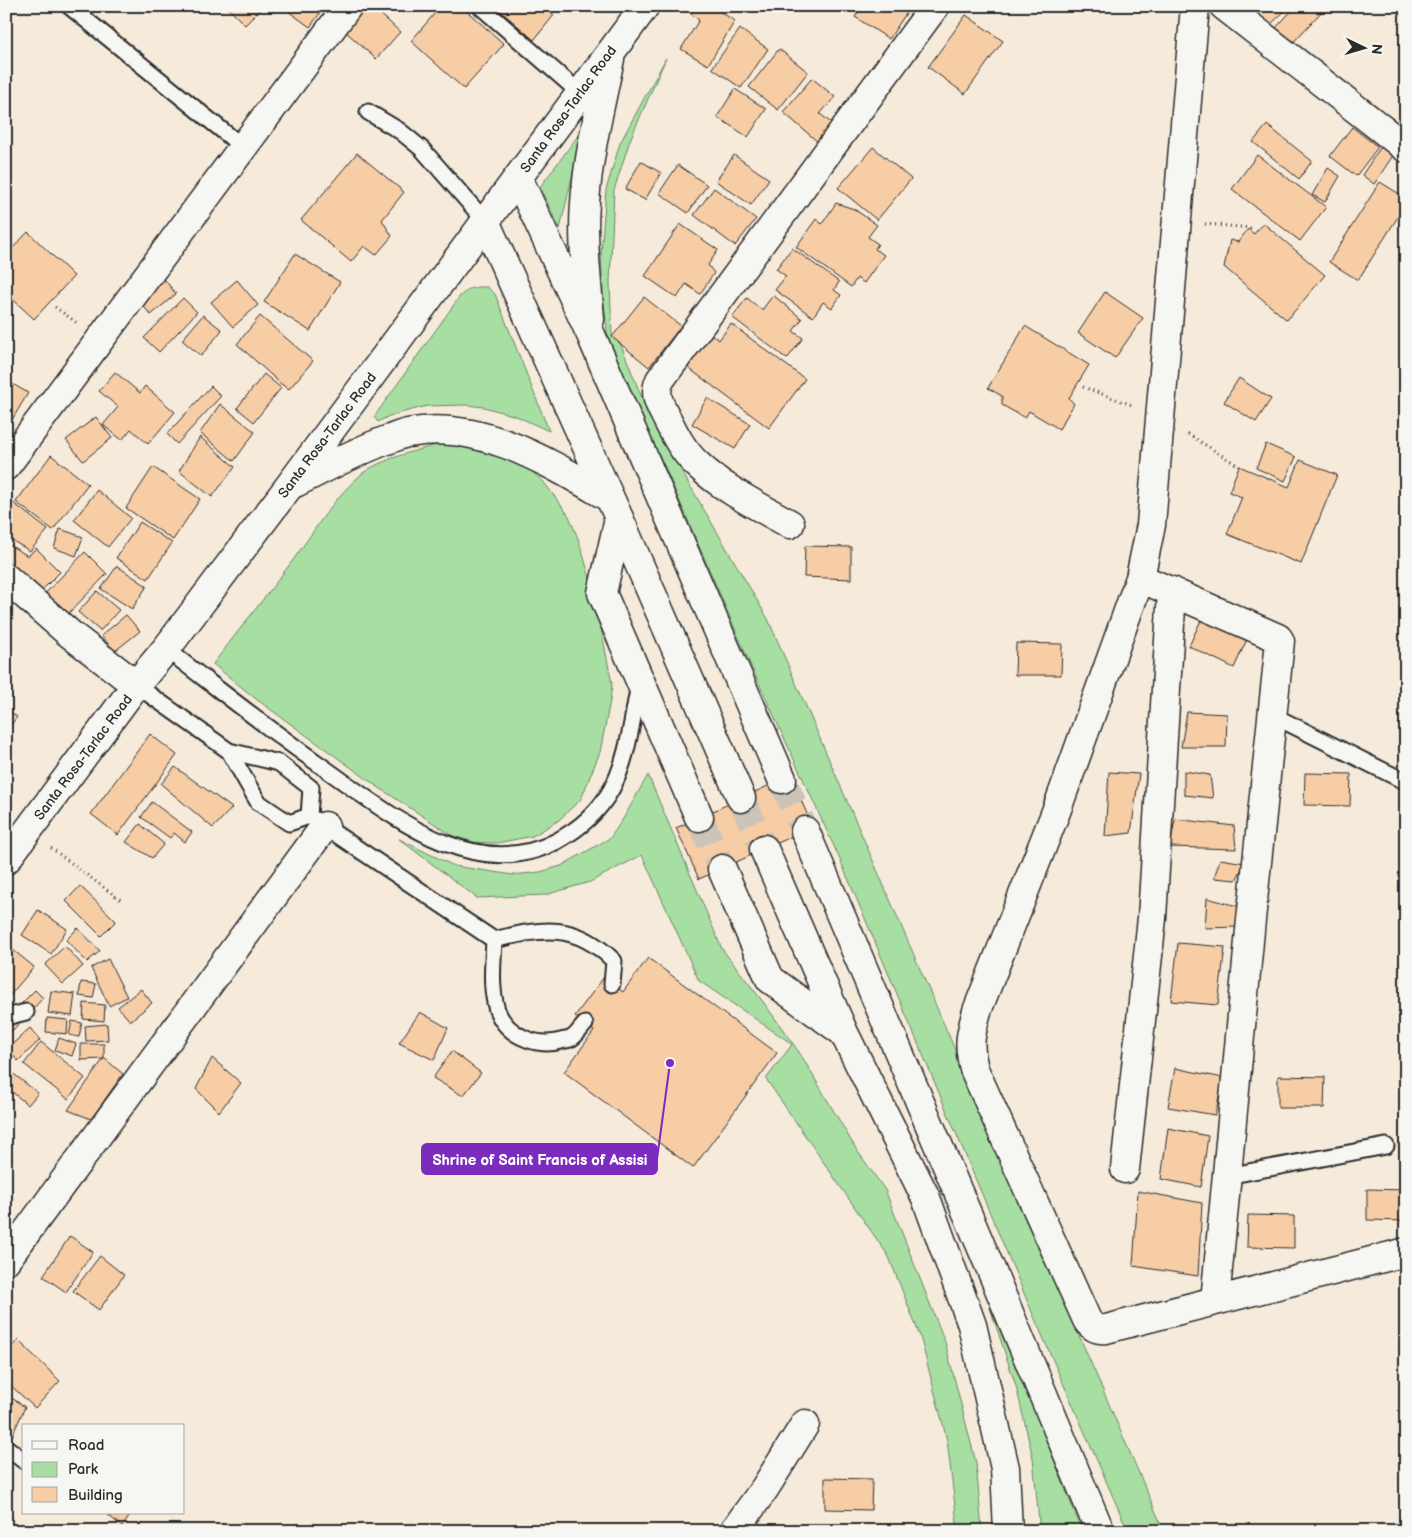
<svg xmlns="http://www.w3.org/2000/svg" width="1412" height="1537" font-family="'Balsamiq Sans',sans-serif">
  <rect width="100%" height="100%" fill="#f6eadb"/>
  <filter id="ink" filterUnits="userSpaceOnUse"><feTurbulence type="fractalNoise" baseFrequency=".02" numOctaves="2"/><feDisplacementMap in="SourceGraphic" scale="10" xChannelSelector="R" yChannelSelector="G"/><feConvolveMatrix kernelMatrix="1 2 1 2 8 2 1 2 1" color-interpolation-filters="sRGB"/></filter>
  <g filter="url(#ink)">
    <!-- green -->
    <path fill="#a7dfa3" stroke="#698567" d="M666,58L630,140L614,190L610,282L612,337L619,340L642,398L686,479L768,619L1164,1531H1128L1035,1319L838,855L751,666L664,465L620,377L608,338L603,294L601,253L606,190L620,143Z
      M583,129L560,229L540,187Z
      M478,287H487L495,294L549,431L516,416L484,407L466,405L427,406L389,416L378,422L374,417L460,296L469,289Z
      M437,445L456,446L484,450L519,461L543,481L569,516L579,541L593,588L612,684L610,701L600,752L581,799L559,820L533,836L497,843L474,842L453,836L378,787L256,699L213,664C240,628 269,593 296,556C317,527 335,496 363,473C380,460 416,450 437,445Z
      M648,775L722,949L764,1003L801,1055L856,1149L885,1190L945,1342L976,1463L982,1531H958L947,1440L920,1336L889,1257L766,1079L791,1046V1043L699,981L642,855L590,882L545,895L477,898L399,839L454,866L513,875L540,872L561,866L610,838L623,819Z
      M990,1308L1024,1384L1082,1531H1040L1033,1458L1016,1386Z"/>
    <!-- building -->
    <path fill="#f7cda6" stroke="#2b2b2b" d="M226,6H264L245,25Z
      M281,6H325L310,27Z
      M367,6H372L400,32L376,59L345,31Z
      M441,6H461L504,44L464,89L411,41Z
      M495,6H544L554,15L534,40Z
      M695,6H711L735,21L708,65L681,49L699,20L691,14Z
      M862,6H911L889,39L855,17Z
      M1249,6H1290L1269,26Z
      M1296,6H1318L1323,10L1289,47L1272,32Z
      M966,15L1003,41L965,94L928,67Z
      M740,29L768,49L741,88L712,68Z
      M779,49L808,72L778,110L749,87Z
      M812,78L835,97L820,114L834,125L819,143L783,112Z
      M735,89L766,109L748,137L717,117Z
      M1267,125L1312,161L1299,179L1253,142Z
      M1352,127L1378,147L1356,176L1330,156Z
      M1382,145L1394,154L1374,184L1362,175Z
      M873,147L911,179L877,220L838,188Z
      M357,153L404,192L382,220L392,236L376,255L364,246L351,262L301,220Z
      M734,155L769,179L751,205L716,181Z
      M1257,155L1326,207L1300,241L1232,189Z
      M641,161L661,173L645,200L625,189Z
      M678,165L707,185L688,213L659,193Z
      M1328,168L1340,176L1325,202L1312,195Z
      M1380,182L1406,198V204L1358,280L1329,262Z
      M714,188L756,219L735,246L694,215Z
      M836,203L854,209L877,225L868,237L878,244L875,249L884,255L864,283L857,278L851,287L796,247L816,219L822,224Z
      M1263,223L1325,275L1287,320L1224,267L1230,240L1238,242L1248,229L1254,234Z
      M680,224L718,250L708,265L714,273L700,294L686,284L677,298L645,276Z
      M28,232L74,276L34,319L6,293V255Z
      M792,248L839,282L834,290L841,295L832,308L823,302L813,317L775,290L786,276L776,269Z
      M295,254L340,282L310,331L264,302Z
      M165,280L176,294L151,315L139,301Z
      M237,280L258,305L233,327L211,302Z
      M1105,292L1143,318L1115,358L1078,333Z
      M773,295L802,319L793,331L803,338L787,359L732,317L747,298L762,310Z
      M644,297L681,326L649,367L612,337Z
      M183,298L197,312L159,352L144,338Z
      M203,315L222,330L201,356L182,340Z
      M260,316L313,361L289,389L281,384L237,344Z
      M731,324L805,379L769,428L683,364L707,331L719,340Z
      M1025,326L1089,365L1069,398L1074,404L1059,429L1029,411L1025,418L1002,405V396L988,388Z
      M115,372L140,393L145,386L175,412L148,444L131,429L122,440L103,425L118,407L99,391Z
      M264,374L281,388L254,422L237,408Z
      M1239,378L1271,399L1256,422L1224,402Z
      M6,380L28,393L6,430Z
      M211,386L221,396L177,444L167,434Z
      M707,398L750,424L735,449L692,424Z
      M220,404L255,432L234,461L200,433Z
      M96,417L112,438L83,461L66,440Z
      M200,437L235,467L212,497L179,471Z
      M1266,444L1296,457L1285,481L1256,468Z
      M51,455L88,484L53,530L16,502Z
      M1300,460L1337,475L1301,564L1227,534L1242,497L1229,492L1239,466L1289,487Z
      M153,467L200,499L173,540L126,508Z
      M97,490L131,518L108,547L74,520Z
      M6,497L48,530L30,551L6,537Z
      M140,522L172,543L148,579L116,558Z
      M60,529L83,537L76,556L54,548Z
      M6,543L28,556L36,548L60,572L33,599L6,572Z
      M805,546L851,547V579L804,577Z
      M85,552L107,574L63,619L41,598Z
      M117,566L147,586L132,609L101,589Z
      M97,591L119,610L100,631L78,612Z
      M126,615L140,631L115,651L101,636Z
      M1203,616L1247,639L1234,668L1189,646Z
      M1016,643L1062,644L1061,675H1015Z
      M6,709L17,717L6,731Z
      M1187,712L1227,714L1226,747H1181Z
      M150,734L177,755L118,835L91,814Z
      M175,767L232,808L213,828L161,784Z
      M1184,771L1210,775L1213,798L1184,795Z
      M1109,772L1139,774L1131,833L1105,836Z
      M1305,773L1351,774L1350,806L1304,805Z
      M790,776L813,827L699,879L676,828Z
      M152,802L192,832L185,842L174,833L170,838L141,817Z
      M1175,819L1234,826L1236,849L1170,847Z
      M140,824L164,844L152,858L126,842Z
      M1220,859L1245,863L1236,880L1214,878Z
      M80,886L116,921L101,936L66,901Z
      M1207,898L1241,907L1237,927L1205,928Z
      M38,910L67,929L51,954L22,935Z
      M78,928L100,951L87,962L66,940Z
      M6,936L13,942L6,950Z
      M1178,943L1225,947L1218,1005L1171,1001Z
      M65,946L83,966L63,984L45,965Z
      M12,949L34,967L6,1000V956Z
      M648,958L777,1053L693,1168L564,1072L594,1031L575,1016L604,977L623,992Z
      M108,959L127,997L109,1006L91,968Z
      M81,982L96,984L93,998L79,996Z
      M141,989L152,1003L130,1021L118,1007Z
      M35,990L43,998L11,1032L6,1027V1019Z
      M51,991L75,994L72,1016L48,1013Z
      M84,1003L105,1005L104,1021L83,1019Z
      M420,1012L448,1028L434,1060L399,1043Z
      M47,1018L68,1020L67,1034L46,1032Z
      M72,1021L82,1023L79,1037L69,1035Z
      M107,1024L108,1040L86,1041L85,1026Z
      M30,1028L40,1040L18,1061L7,1049Z
      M59,1038L76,1044L72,1056L55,1050Z
      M41,1042L85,1078L68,1099L24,1064Z
      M81,1044H104V1059L81,1060Z
      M452,1051L481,1073L463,1096L433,1078Z
      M104,1058L123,1074L91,1119L68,1110Z
      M212,1058L241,1083L219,1112L196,1089Z
      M6,1068L38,1093L28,1105L6,1087Z
      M1175,1068L1223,1078L1215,1115L1168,1107Z
      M1278,1076L1325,1077L1324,1108H1278Z
      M1168,1128L1208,1136L1201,1187L1161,1179Z
      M1367,1189L1406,1190V1221L1367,1220Z
      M1138,1191L1202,1203L1198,1276L1133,1266Z
      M1248,1215L1294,1216V1248L1247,1247Z
      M70,1236L93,1252L66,1292L43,1276Z
      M100,1256L124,1275L99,1310L73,1291Z
      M18,1340L60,1381L35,1408L6,1381V1353Z
      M6,1394L25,1407L12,1436L6,1433Z
      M825,1478L872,1479L871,1510L825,1509Z
      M106,1513H132L122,1527Z"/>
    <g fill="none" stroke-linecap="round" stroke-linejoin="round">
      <!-- highway-tunnel -->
      <path stroke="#cdc4b8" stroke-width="28" stroke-dasharray="28 14" stroke-linecap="butt" d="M782,779L805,831
        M741,798L764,849
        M699,817L722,869"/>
      <defs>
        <path id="lane" d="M69,6L244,148
          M480,6L580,93
          M368,112L400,131L422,149L485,221
          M166,649C217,688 267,728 320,765C386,811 472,886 557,841C579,829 598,813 611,790C628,760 632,719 639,685
          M136,685L229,751L279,763L311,788L309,816
          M1272,715L1406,782
          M229,751L258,802L289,823L309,816
          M309,816L494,940C543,928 575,922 614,961L612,984
          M494,940C493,963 490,988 497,1010C506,1035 536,1048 561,1041C564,1040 569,1040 572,1038C577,1035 581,1028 585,1024
          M6,1017L26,1012
          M1227,1176L1386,1146
          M6,1447L24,1461"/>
        <path id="street" d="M1195,6L1151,525L1140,578L1057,809L977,1011C970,1036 968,1044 974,1069L1087,1320C1092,1327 1097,1330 1106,1329L1406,1252
          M1224,6L1406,148
          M6,466L348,6
          M790,524C758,506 723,489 697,464C683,451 675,435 667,419C660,405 653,395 660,380L935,6
          M6,578L70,634L136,685
          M1140,578L1278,638L1280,641L1251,920L1215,1301
          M1125,1169L1152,918L1172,591
          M6,1260L325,826
          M734,1531L765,1488L805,1424"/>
        <path id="highway" d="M518,178L591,335L782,779
          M485,221L619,518L741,798
          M590,319C587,281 582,241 585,203C588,155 600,107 610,59
          M293,484C324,469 354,452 387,440C394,438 401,434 408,433C479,418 551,464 610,498
          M619,518L602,593L699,817
          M805,831L995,1279L1100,1531
          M764,849L844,1033L926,1198L972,1325L1005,1468L1008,1531
          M6,860L136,685L166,649L290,485L645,6
          M722,869L770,979L843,1032"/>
      </defs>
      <!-- lane casing -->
      <use href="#lane" stroke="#2b2b2b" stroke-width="19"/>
      <!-- street casing -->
      <use href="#street" stroke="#2b2b2b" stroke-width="31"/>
      <!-- highway casing -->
      <use href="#highway" stroke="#2b2b2b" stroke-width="31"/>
      <!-- path -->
      <path stroke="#2b2b2b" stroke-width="3" stroke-dasharray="1 4" stroke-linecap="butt" d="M1205,224L1251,228
        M55,307L77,323
        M1083,387L1132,405
        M1188,434L1239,466
        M51,848L122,901"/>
      <!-- lane -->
      <use href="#lane" stroke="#f6f6f2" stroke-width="15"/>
      <!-- street -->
      <use href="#street" stroke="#f6f6f2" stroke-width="28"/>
      <!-- highway -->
      <use href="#highway" stroke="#f6f6f2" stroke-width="28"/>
    </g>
  </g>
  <g text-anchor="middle" stroke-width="5" stroke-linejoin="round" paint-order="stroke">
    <!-- street labels -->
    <g font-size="14" fill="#2b2b2b" stroke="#f6f6f2">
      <text transform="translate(568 109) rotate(-54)" y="5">Santa Rosa-Tarlac Road</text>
      <text transform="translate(327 435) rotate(-53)" y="5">Santa Rosa-Tarlac Road</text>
      <text transform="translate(83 757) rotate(-53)" y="5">Santa Rosa-Tarlac Road</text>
    </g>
  </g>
  <!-- callouts -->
  <path fill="none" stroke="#7b2cbf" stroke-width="2" d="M670 1063L657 1159"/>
  <circle fill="#7b2cbf" stroke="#f6f6f2" stroke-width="2" cx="670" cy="1063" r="5"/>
  <rect fill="#7b2cbf" stroke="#7b2cbf" stroke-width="2" x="422" y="1144" width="235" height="30" rx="5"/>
  <g font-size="15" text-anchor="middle" font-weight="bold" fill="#fff">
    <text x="540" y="1165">Shrine of Saint Francis of Assisi</text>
  </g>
  <!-- margin -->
  <rect width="1412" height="1537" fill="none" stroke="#f6f6f2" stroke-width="25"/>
  <rect x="12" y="12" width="1387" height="1512" fill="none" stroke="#2b2b2b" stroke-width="2" filter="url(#ink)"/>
  <!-- legend -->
  <rect x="22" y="1424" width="162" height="90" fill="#f6f6f2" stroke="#a5a5a2"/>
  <rect x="32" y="1441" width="25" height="8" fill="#f6f6f2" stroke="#a5a5a2"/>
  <text x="68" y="1450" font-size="15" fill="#2b2b2b">Road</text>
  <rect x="32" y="1462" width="25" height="15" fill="#a7dfa3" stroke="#a5a5a2"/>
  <text x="68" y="1474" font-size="15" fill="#2b2b2b">Park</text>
  <rect x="32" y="1487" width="25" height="15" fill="#f7cda6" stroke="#a5a5a2"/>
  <text x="68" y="1500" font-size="15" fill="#2b2b2b">Building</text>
  <!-- north arrow -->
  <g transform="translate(1364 48) rotate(95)" stroke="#f6f6f2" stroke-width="4" paint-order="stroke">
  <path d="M0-4L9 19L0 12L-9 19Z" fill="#2b2b2b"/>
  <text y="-8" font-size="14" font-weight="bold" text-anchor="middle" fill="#2b2b2b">N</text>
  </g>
</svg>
